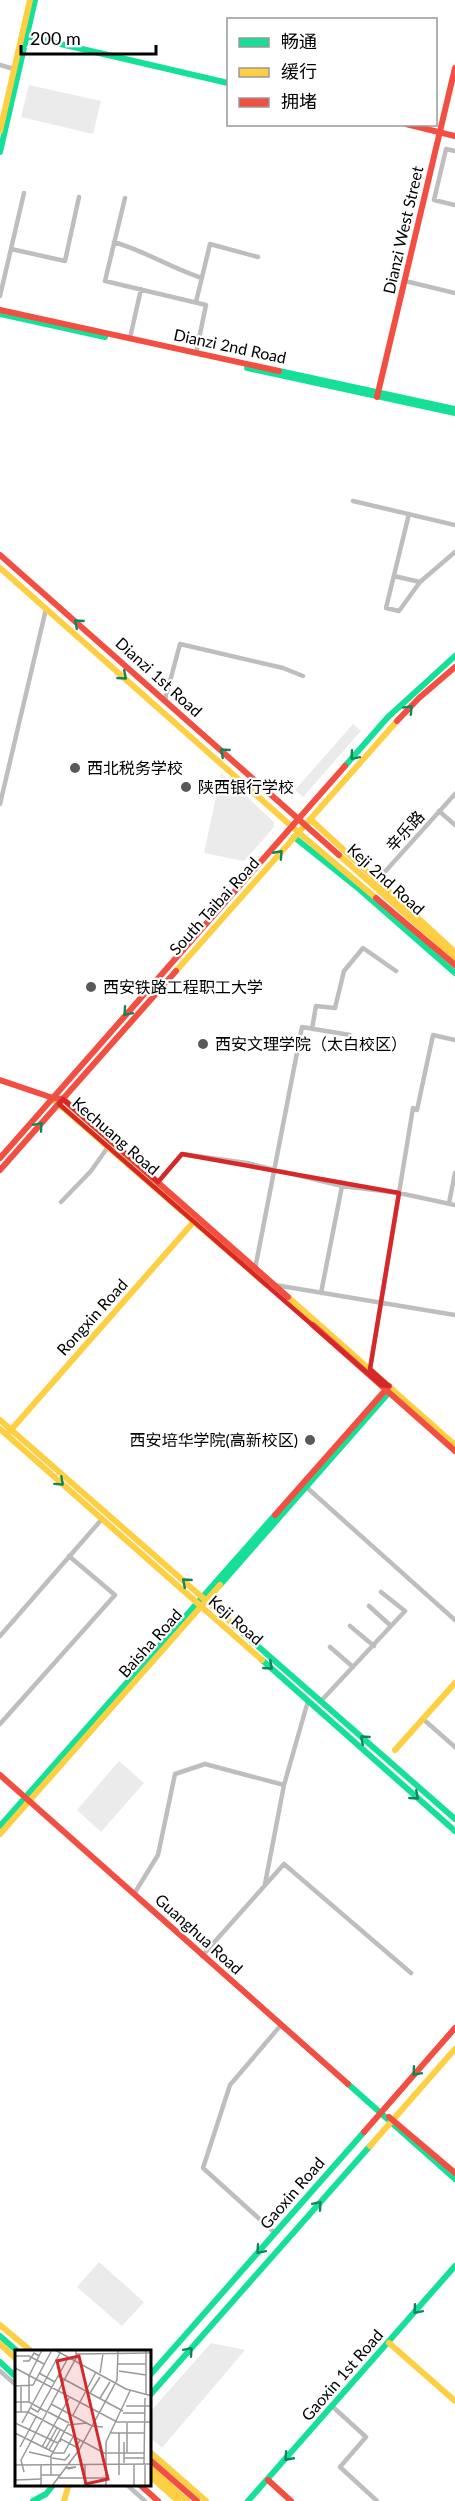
<svg xmlns="http://www.w3.org/2000/svg" width="455" height="2501" font-family="Lato,'Noto Sans SC',sans-serif">
  <rect width="100%" height="100%" fill="#fff"/>
  <!-- green -->
  <path fill="#ebebeb" d="M29,85L101,101L93,134L21,117Z
    M353,724L361,731L303,797L295,790Z
    M221,773L274,822V827L244,861L204,853Z
    M119,1761L144,1783L101,1832L77,1810Z
    M99,2262L144,2302L122,2326L77,2287Z
    M211,2343L245,2350L162,2448L150,2437V2412Z"/>
  <g fill="none" stroke-linecap="round" stroke-linejoin="round">
    <!-- street -->
    <path stroke="#bebebe" stroke-width="4.5" d="M0,65L14,69
      M455,151L446,149L434,200L455,205
      M125,198L105,281L206,305L196,353
      M114,242C145,251 171,268 202,278
      M11,249L65,261L79,197
      M405,281L455,293
      M0,296L24,193
      M196,302L210,244L258,257
      M130,338L141,289
      M353,501L455,525
      M409,514L386,608L399,611L420,582
      M394,576L420,582L455,552
      M165,700L180,644L283,668L303,676
      M0,804L46,609
      M439,811L455,825
      M373,885L455,794
      M312,1029L316,1006L335,1008L344,971L363,948L396,971
      M158,1182L182,1154L247,1163L342,1186L399,1193L455,1205
      M61,1202L91,1171L108,1147
      M449,1203L455,1173
      M255,1269L302,1027L350,1035
      M275,1285L455,1315
      M321,1293L342,1186
      M370,1369L413,1108L417,1110L433,1035L455,1040
      M304,1485L455,1620
      M369,1606L391,1626
      M350,1626L374,1646
      M0,1636L102,1519
      M330,1647L353,1667
      M321,1701L405,1611L381,1592
      M423,1719L455,1747
      M0,1724L115,1595L69,1556
      M265,1884L284,1785L308,1701
      M134,1894L158,1855L175,1774L205,1764L284,1785
      M202,1956L284,1864L411,1973
      M275,2233L203,2168L230,2085L281,2025
      M0,2371L16,2385
      M333,2407L366,2437L340,2467L377,2501
      M126,2484L145,2501"/>
    <!-- fast -->
    <path stroke="#16e098" stroke-width="6" d="M22,35L228,83
      M0,152L35,0
      M0,314L105,337
      M247,368L455,413
      M279,371L455,409
      M345,766L388,717L455,656
      M294,837L359,889L455,973
      M220,1585L392,1389
      M235,1626L455,1819
      M262,1660L455,1831
      M0,1826L275,1515
      M348,2084L455,2179
      M0,2336L17,2351
      M0,2362L16,2377
      M150,2375L364,2132
      M150,2395L370,2146
      M33,2501L46,2494L54,2484
      M248,2501L455,2266"/>
    <!-- slow -->
    <path stroke="#ffcf43" stroke-width="6" d="M0,131L30,0
      M0,568L298,832L376,898
      M310,819L455,952
      M339,855L455,958
      M176,971L397,721
      M55,1101L267,1285
      M288,1297L455,1445
      M0,1420L235,1626
      M0,1429L262,1660
      M10,1431L197,1218
      M395,1750L455,1683
      M0,1834L220,1585
      M370,2146L455,2049
      M0,2325L31,2351
      M389,2343L455,2401
      M0,2344L16,2359
      M150,2452L206,2501
      M150,2468L187,2501
      M150,2476L178,2501
      M64,2501L69,2484"/>
    <!-- jam -->
    <path stroke="#f24e42" stroke-width="6" d="M406,124L455,136
      M0,310L279,371
      M377,397L455,68
      M0,555L339,855
      M397,721L419,698L455,667
      M376,898L455,965
      M0,1080L53,1098L63,1099L288,1297
      M0,1158L345,766
      M0,1170L176,971
      M313,1325L455,1451
      M275,1515L389,1386
      M0,1775L348,2084
      M389,2117L455,2173
      M364,2132L455,2028
      M150,2460L197,2501
      M268,2480L291,2501
      M139,2484L158,2501"/>
  </g>
  <!-- one-way arrows -->
  <defs><path id="oneway-chevron" d="M-2-3.5L2.5 0L-2 3.5" fill="none" stroke-width="1.6" stroke-linecap="round" stroke-linejoin="round" transform="scale(1.5)"/></defs>
  <g stroke="#0d865b">
    <use href="#oneway-chevron" transform="translate(78 623) rotate(-139)"/>
    <use href="#oneway-chevron" transform="translate(123 676) rotate(41)"/>
    <use href="#oneway-chevron" transform="translate(409 709) rotate(-47)"/>
    <use href="#oneway-chevron" transform="translate(224 752) rotate(-139)"/>
    <use href="#oneway-chevron" transform="translate(354 756) rotate(131)"/>
    <use href="#oneway-chevron" transform="translate(279 854) rotate(-48)"/>
    <use href="#oneway-chevron" transform="translate(127 1012) rotate(131)"/>
    <use href="#oneway-chevron" transform="translate(39 1126) rotate(-49)"/>
    <use href="#oneway-chevron" transform="translate(60 1482) rotate(42)"/>
    <use href="#oneway-chevron" transform="translate(186 1582) rotate(-139)"/>
    <use href="#oneway-chevron" transform="translate(269 1666) rotate(41)"/>
    <use href="#oneway-chevron" transform="translate(364 1739) rotate(-139)"/>
    <use href="#oneway-chevron" transform="translate(415 1796) rotate(41)"/>
    <use href="#oneway-chevron" transform="translate(416 2072) rotate(131)"/>
    <use href="#oneway-chevron" transform="translate(318 2205) rotate(-49)"/>
    <use href="#oneway-chevron" transform="translate(260 2250) rotate(131)"/>
    <use href="#oneway-chevron" transform="translate(417 2310) rotate(131)"/>
    <use href="#oneway-chevron" transform="translate(189 2351) rotate(-49)"/>
    <use href="#oneway-chevron" transform="translate(288 2457) rotate(132)"/>
  </g>
  <!-- marked area -->
  <path fill="none" stroke="#d62828" stroke-width="4.5" stroke-linejoin="round" d="M63,1099L158,1182L182,1154L399,1193L370,1369L389,1386L381,1385L59,1104Z"/>
  <!-- markers -->
  <g fill="#595959" stroke="#fff" stroke-width="2">
    <circle cx="75" cy="768" r="6"/>
    <circle cx="186" cy="787" r="6"/>
    <circle cx="91" cy="987" r="6"/>
    <circle cx="203" cy="1044" r="6"/>
    <circle cx="310" cy="1440" r="6"/>
  </g>
  <g text-anchor="middle" stroke-width="4.5" stroke-linejoin="round" paint-order="stroke">
    <!-- street labels -->
    <g font-size="16" fill="#000" stroke="#fff">
      <text transform="translate(403 230) rotate(-77)" y="6">Dianzi West Street</text>
      <text transform="translate(230 346) rotate(12)" y="6">Dianzi 2nd Road</text>
      <text transform="translate(159 677) rotate(42)" y="6">Dianzi 1st Road</text>
      <text transform="translate(405 831) rotate(-48)" y="6">辛乐路</text>
      <text transform="translate(386 879) rotate(42)" y="6">Keji 2nd Road</text>
      <text transform="translate(214 906) rotate(-48)" y="6">South Taibai Road</text>
      <text transform="translate(116 1136) rotate(41)" y="6">Kechuang Road</text>
      <text transform="translate(92 1317) rotate(-48)" y="6">Rongxin Road</text>
      <text transform="translate(236 1620) rotate(41)" y="6">Keji Road</text>
      <text transform="translate(150 1643) rotate(-48)" y="6">Baisha Road</text>
      <text transform="translate(199 1934) rotate(42)" y="6">Guanghua Road</text>
      <text transform="translate(292 2193) rotate(-49)" y="6">Gaoxin Road</text>
      <text transform="translate(342 2375) rotate(-49)" y="6">Gaoxin 1st Road</text>
    </g>
    <!-- poi labels -->
    <g font-size="16" fill="#000" stroke="#fff" text-anchor="start">
      <text x="87" y="774">西北税务学校</text>
      <text x="198" y="793">陕西银行学校</text>
      <text x="103" y="993">西安铁路工程职工大学</text>
      <text x="215" y="1050">西安文理学院（太白校区）</text>
      <text x="298" y="1446" text-anchor="end">西安培华学院(高新校区)</text>
    </g>
  </g>
  <!-- overview -->
  <g transform="translate(15 2350)">
    <rect width="136" height="136" fill="#fff"/>
    <path fill="none" stroke="#999" stroke-width="1.5" d="M40,0L111,39L137,46M61,4L137,3M0,6H14L29,14M8,11H14L19,3L24,6M103,14H131M0,18L102,72H137M104,21L131,25M24,23L40,32M85,23L88,4M14,26L27,0M43,26L108,61M0,36L18,35L37,0M75,43L85,27M131,44V1M85,48L95,32M0,52H14L32,62M14,52V26M36,54L77,76L88,77M111,56H137M16,58L23,62L53,8M0,62H13L91,104M6,62V36M33,62L54,73M108,63H130M58,65L81,22M0,73L43,93M7,73L45,3M0,83L38,102M96,83H130M104,83V125M45,92L46,89L61,97L65,90M91,92L115,41M91,92V136M5,97L21,67M27,97L54,48M31,98L42,78M34,100L45,80M14,102L36,107M38,103H49L58,87M92,103H129M112,103V73M37,108L50,110L55,104M109,108H129M109,113V92M26,114V136M129,114L130,48M0,115L137,114M51,118L61,117L53,119M9,122L6,110L61,8V0M26,125H45M36,125V106L53,75L72,73M44,128H91M0,130L27,129M37,136L64,100L102,30L103,0M70,136V115M119,136V114M130,136V114"/>
    <path fill="#d62828" fill-opacity="0.15" stroke="#d62828" stroke-width="3" d="M64,6L93,129L71,134L42,11Z"/>
    <rect width="136" height="136" fill="none" stroke="#000" stroke-width="3"/>
  </g>
  <!-- legend -->
  <rect x="227" y="18" width="210" height="108" fill="#ffffff" stroke="#999999" stroke-width="1.5"/>
  <rect x="239" y="38" width="30" height="9" fill="#16e098" stroke="#999999" stroke-width="1.5"/>
  <text x="281" y="48" font-size="18" fill="#000000">畅通</text>
  <rect x="239" y="68" width="30" height="9" fill="#ffcf43" stroke="#999999" stroke-width="1.5"/>
  <text x="281" y="78" font-size="18" fill="#000000">缓行</text>
  <rect x="239" y="98" width="30" height="9" fill="#f24e42" stroke="#999999" stroke-width="1.5"/>
  <text x="281" y="108" font-size="18" fill="#000000">拥堵</text>
  <!-- scale -->
  <path d="M21 45v9h135v-9" fill="none" stroke="#000000" stroke-width="3"/>
  <text x="30" y="45" font-size="18" fill="#000000" stroke="#ffffff" stroke-width="4.5" paint-order="stroke">200 m</text>
</svg>
